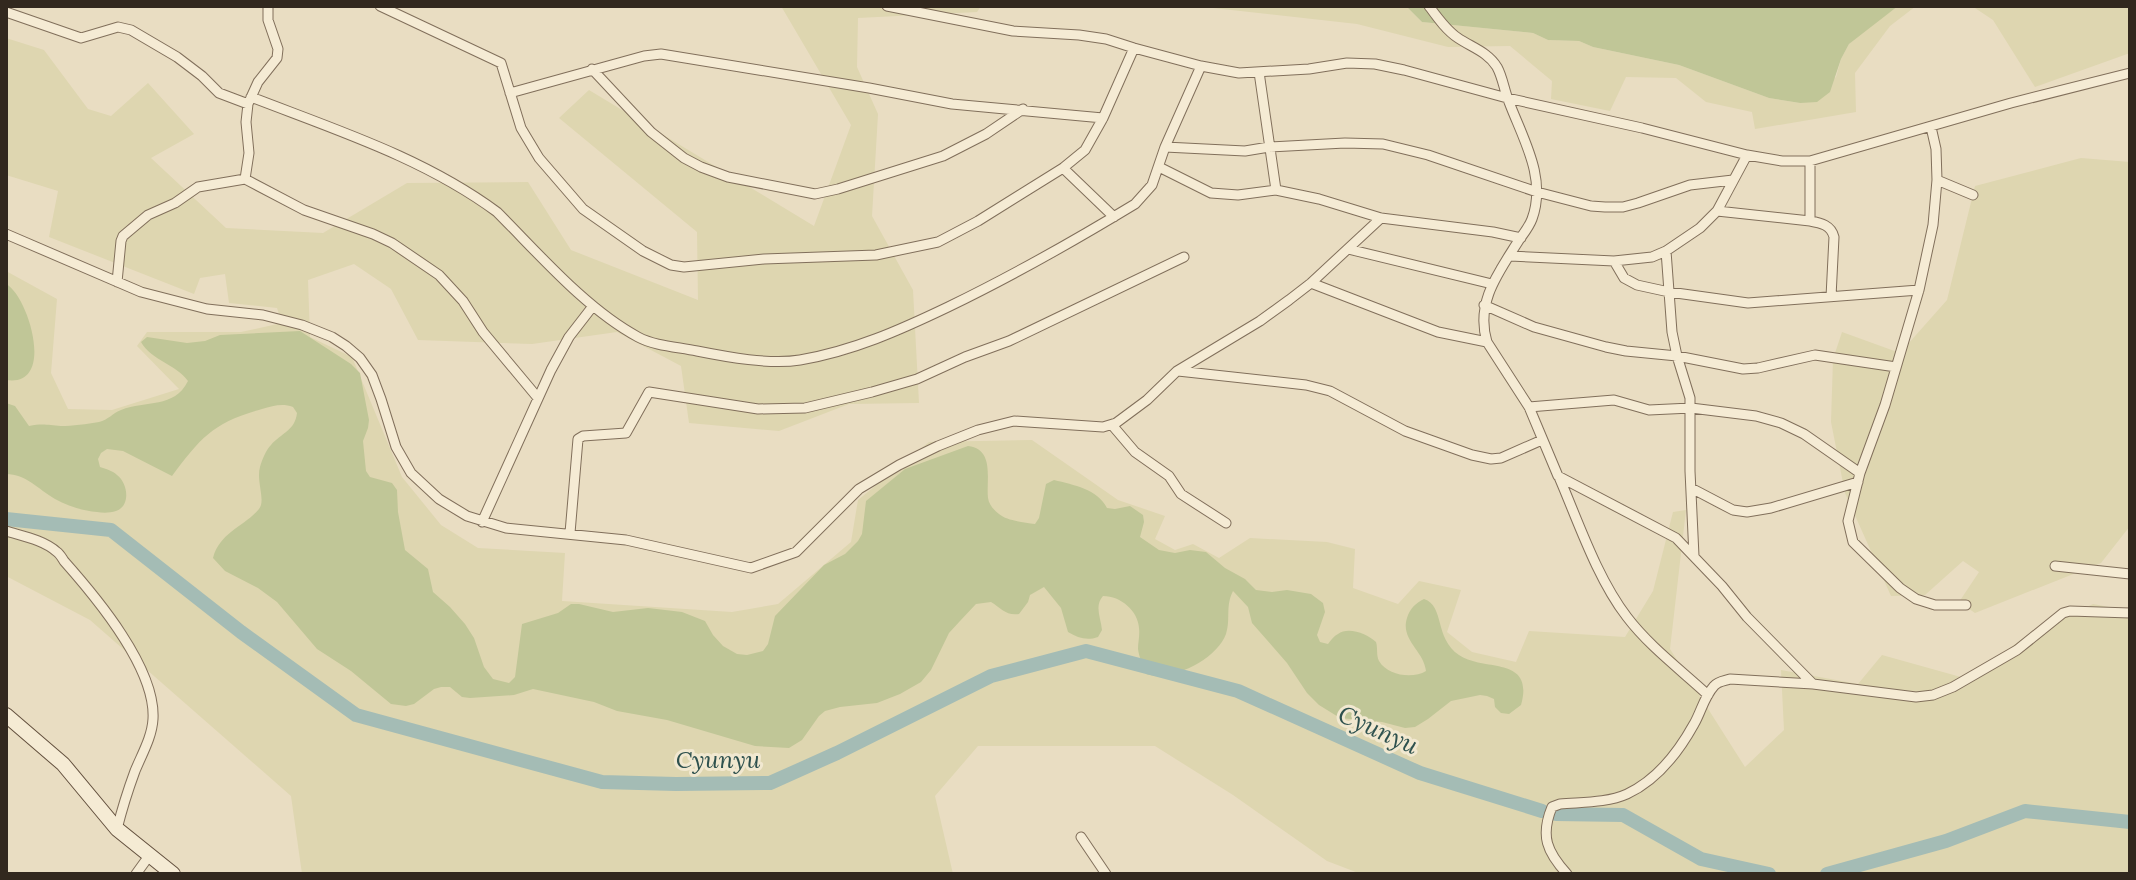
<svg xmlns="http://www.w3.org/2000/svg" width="2136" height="880" font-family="Lora,serif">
  <rect width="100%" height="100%" fill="#e9ddc2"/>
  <!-- farmland -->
  <path fill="#ded6b0" d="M781,6H981L977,12L858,18L857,67L878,114L872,216L913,290L919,403L849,404L779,431L689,423L681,366L617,332L532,344L418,340L391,289L354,264L308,280L310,337L352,357L402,477L441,525L478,548L565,553L562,601L732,612L778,604L851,542L858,500L929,442L1032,440L1118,500L1165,516L1155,539L1175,550L1193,544L1219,558L1250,538L1327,542L1355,549L1353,588L1398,604L1419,581L1461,590L1447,632L1472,652L1516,662L1529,631L1625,637L1653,591L1673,512L1686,510L1670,649L1745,767L1784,730L1781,670L1858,684L1882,655L1968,679L2026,636L2093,604L2130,611V874H1361L1327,861L1233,795L1155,746H978L935,796L953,874H302L291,796L90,620L6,576V271L57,299L51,373L68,409L112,410L179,389L137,346L147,332H241L282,323L277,308L229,303L225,274L200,278L194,294L49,237L58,191L6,175V38L44,50L88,109L111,116L148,83L194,134L151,158L226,228L323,233L407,183L528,182L571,250L698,300L697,232L559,118L589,90L814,226L851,125Z
    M1195,6H1406L1422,22L1533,33L1548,40L1579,41L1593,47L1679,65L1769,98L1800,103L1836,77L1841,59L1849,44L1862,32L1898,6H1916L1890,26L1855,73L1856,112L1755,129L1752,112L1706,102L1676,78L1626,77L1610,111L1551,99L1552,81L1510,46L1448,47L1357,24Z
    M1972,6H2130V53L2035,87L1993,20Z
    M2081,158L2130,162V526L2101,563L1975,613L1959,602L1979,572L1963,561L1925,595L1891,596L1845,493L1831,422L1833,359L1842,332L1900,353L1947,300L1975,186Z"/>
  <!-- green -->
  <path fill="#c0c697" d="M1406,6H1898L1849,44L1841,59L1830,92L1817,102L1800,103L1769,98L1679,65L1593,47L1579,41L1548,40L1533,33L1422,22Z
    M6,284C28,295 57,388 6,380Z
    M300,331L351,364L360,373L369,420L368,428L363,441L366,471L370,477L392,483L397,490L398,512L405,550L428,569L433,592L450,607L465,624L474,638L484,667L493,679L509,683L515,677L522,624L558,613L571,604H579L613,612L648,608L682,612L705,621L713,635L723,646L737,654L747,655L763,651L768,644L775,616L824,565L845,554L858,541L862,534L866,501L905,469L968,446C995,449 986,480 988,498C989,505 994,510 999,514C1007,521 1024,522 1035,524L1039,518L1046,484L1054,480C1074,485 1097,489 1107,508L1115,509L1130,506L1143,515L1144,522L1140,537L1159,550L1175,553L1190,550L1206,552L1225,568L1245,579L1256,590L1272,592L1287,590L1311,594L1323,603L1325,612L1317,635L1320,642L1328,644C1331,640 1334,636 1338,634C1348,626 1368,634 1376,642C1378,648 1376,655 1379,661C1388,676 1413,679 1426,671C1424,651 1400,640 1407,618C1410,608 1416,603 1424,599C1445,606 1434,638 1459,655C1483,672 1535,655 1521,705L1509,714L1501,713L1495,707L1494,699L1487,696L1480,695L1451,701L1428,719L1415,727L1405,728L1382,722L1340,718L1319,705L1307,693L1287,663L1252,623L1248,607L1233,591C1225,607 1231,618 1226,634C1217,659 1172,682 1146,674C1143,666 1139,657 1138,649C1138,642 1140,635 1139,628C1138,611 1121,596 1103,596C1094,606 1101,618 1102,630L1098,637C1087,641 1078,638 1068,632L1061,608L1044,587L1030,595L1028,602L1019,614C1006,616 1001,608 991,602L976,604L960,621L949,633L931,670L921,682L900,694L877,703L840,707L825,711L819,716L802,740L789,748L755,746L667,720L617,711L594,702L533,689L514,695L470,698L462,697L450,687H441L434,689L414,704L406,706L391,704L351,671L317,649L277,602L258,588L225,571L213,558C220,532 244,527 259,509C266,501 256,481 260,467C262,460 266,450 271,445C281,433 295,431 297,413L293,407C282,403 273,406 262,409C214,422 201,437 172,476L123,451L107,449L101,453L98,459L100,467C106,469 113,471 117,475C128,483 131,506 116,511C110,513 103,513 97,512C83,511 68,506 55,499C38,489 26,474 6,474V403L15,406L29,426C43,423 48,425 61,426C72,426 87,424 99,422C108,420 113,413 121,410C146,400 174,409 188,381C176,364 152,361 141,342L147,337L187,343L205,341L220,335Z"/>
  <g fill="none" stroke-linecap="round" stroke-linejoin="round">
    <!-- river -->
    <path stroke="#a4bcb5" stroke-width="14" d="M6,519L111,530L241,632L356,715L602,782L676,784L770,783L837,753L991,676L1086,651L1238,691L1420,773L1542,811
      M1556,814L1623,815L1701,859L1769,874
      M1827,874L1946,841L2025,811L2130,822"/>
    <defs>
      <path id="minor" d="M380,6L501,63L521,128L539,158L583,209L643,251L671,265L684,267L764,259L876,255L938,242L978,221L1063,168L1085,150L1103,118L1134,48
        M887,6L1013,31L1079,35L1106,39L1134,48L1201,66L1239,73L1309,69L1347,63L1375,64L1404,70L1507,98L1642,128L1747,155L1782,161H1810L2011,103L2130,73
        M1429,6C1437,17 1446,30 1458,38C1471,47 1488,52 1497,67C1503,78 1504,90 1509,102C1523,139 1547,178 1532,219C1529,227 1524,233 1519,240C1499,272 1475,302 1487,342L1529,407L1558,476L1676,538L1722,586L1747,617L1813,684
        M6,12L81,38L118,27L131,30L177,57L202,76L219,93L248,104
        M592,69L651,132L684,158L701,167L728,177L815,194L838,189L943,156L986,134L1023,109
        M1259,72L1276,190
        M510,93L644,56L661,54L869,88L952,104L1103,118
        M251,97C336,130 424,158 497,212C539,254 586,309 638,337C655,346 678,347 697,351C727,357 770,365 800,360C853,351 900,330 948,307C1012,276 1074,241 1135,204L1152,185L1165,147L1201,66
        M1931,127L1936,149L1937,180L1933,225L1919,290L1885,405L1860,473L1848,521L1853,542L1900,588L1916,599L1935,605H1966
        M1165,147L1245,151L1269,147L1345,143L1383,144L1428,155L1537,192L1591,206L1605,207H1623L1638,203L1690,185L1733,180
        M1159,167L1211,193L1238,195L1276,190L1319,199L1381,218L1493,232L1521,238
        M1063,168L1114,217
        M245,179L304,210L373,234L392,243L439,275L463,301L483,332L538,398
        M1937,180L1973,195
        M1717,211L1810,221C1821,223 1831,225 1834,237L1831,297
        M1810,221V161
        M6,234L141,292L207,309L263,315L302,325L332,337L346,346L360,358L372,375L381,399L396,447L411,473L439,499L467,516L506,528L626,540L751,568L796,552L859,489L899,465L938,446L978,430L1014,421L1103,427L1116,423L1147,400L1177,371L1260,321L1289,300L1311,283L1381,218
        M1348,249L1492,284
        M1666,251L1672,332L1677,356L1690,398V471L1694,556
        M1510,256L1614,261L1652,257L1666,251L1700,228L1717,211L1747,155
        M1614,261L1624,278L1637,285L1669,292L1748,303L1919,290
        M117,282L121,241L123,236L148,215L175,203L198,187L245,179L249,153L246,122L248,104L258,82L277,58L278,49L268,20V6
        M1311,283L1438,332L1487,342
        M1484,305L1534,327L1606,347L1626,351L1677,356L1743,369L1758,368L1815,355L1896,367
        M1178,371L1306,385L1330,391L1405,431L1472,455L1491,459L1501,458L1542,440
        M1529,407L1614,400L1649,410L1691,408L1756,416L1781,423L1804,434L1860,473
        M1112,425L1135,452L1169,476L1181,494L1226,523
        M1559,477C1578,521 1597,578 1627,617C1649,646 1681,670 1708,695
        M1691,488L1733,510L1747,512L1771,508L1858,482
        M482,522L551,370L569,337L593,306
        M6,531C22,536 44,540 57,552C60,554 62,558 64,561C96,597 156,668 153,719C152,737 142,754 135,771C128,790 122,809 117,829
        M570,533L578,439L583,436L626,433L649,392L758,409L805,408L872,392L917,379L965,357L1009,341L1184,257
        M2055,566L2130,574
        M1081,837L1106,874
        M136,874L149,856
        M1567,874C1547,852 1540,836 1552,807L1560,804C1581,802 1607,803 1627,794C1657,780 1678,753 1694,724C1701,712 1704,697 1714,686C1718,681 1724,681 1730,679L1813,684L1916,697L1933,695L1953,687L2017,650L2063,613L2070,611L2130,613"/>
      <path id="secondary" d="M6,715L63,764L117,829L173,874"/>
    </defs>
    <!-- minor casing -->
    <use href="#minor" stroke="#816f5b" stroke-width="11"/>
    <!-- secondary casing -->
    <use href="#secondary" stroke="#63503e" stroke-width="16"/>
    <!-- minor -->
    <use href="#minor" stroke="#f5ebd4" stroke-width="9"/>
    <!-- secondary -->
    <use href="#secondary" stroke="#f5ebd4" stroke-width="14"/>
  </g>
  <g text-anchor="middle" stroke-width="6" stroke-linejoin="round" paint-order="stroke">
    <!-- water labels -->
    <g font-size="24" font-style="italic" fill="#2e514e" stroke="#f1e8d0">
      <text transform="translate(1378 730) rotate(24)" y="8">Cyunyu</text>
      <text x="718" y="768">Cyunyu</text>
    </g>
  </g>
  <!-- border -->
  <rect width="2136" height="880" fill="none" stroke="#32281e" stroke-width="16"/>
</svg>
